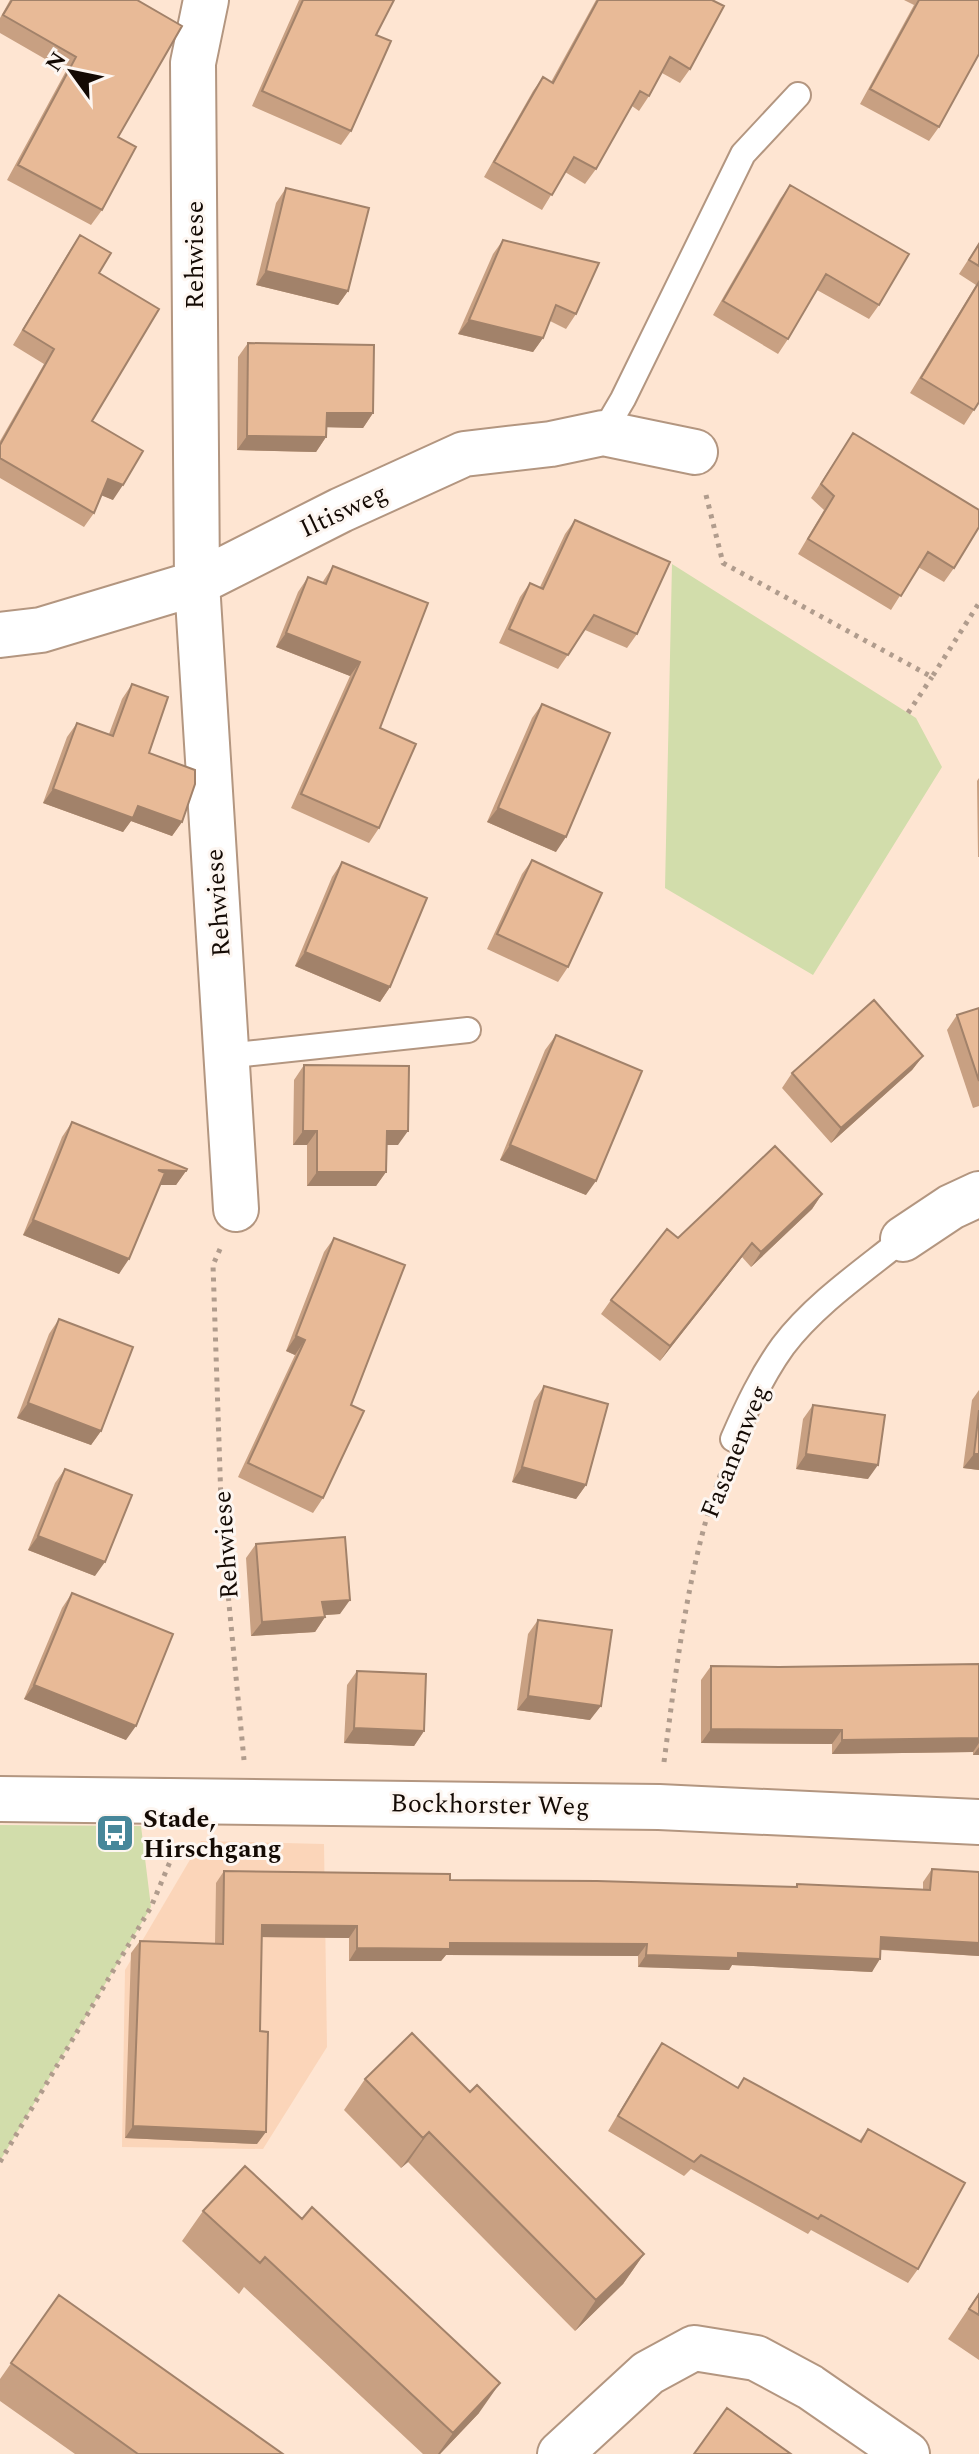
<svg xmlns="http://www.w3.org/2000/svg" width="979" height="2454" font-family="Spectral,serif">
  <rect width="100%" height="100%" fill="#fee5d2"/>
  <!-- built -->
  <path fill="#fbd5b9" d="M201,1841L324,1844L327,2047L263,2149L122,2147L125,1970Z"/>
  <!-- green -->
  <path fill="#d2ddab" d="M672,564L916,718L942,767L813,975L665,888Z
    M0,1825L141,1826L151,1907L0,2161Z"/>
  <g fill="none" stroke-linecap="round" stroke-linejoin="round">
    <defs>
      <path id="lane" d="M603,433L623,399L743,154L798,95
        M226,1056L468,1030
        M733,1439C747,1407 762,1375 783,1346C815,1304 862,1272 903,1239"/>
      <path id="street" d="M206,0L193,63L197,583L236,1209
        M0,635L41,630L197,583L341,510L464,454L551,444L603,433L695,452
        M903,1239L951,1207L979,1194
        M0,1799L659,1807L979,1822
        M560,2454L648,2373L694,2348L756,2358L810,2387L907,2454"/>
    </defs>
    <!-- lane casing -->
    <use href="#lane" stroke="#b39680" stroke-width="28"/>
    <!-- street casing -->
    <use href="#street" stroke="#b39680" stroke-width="48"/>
    <!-- path -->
    <path stroke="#b09c8d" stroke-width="5" stroke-dasharray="4 6" stroke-linecap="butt" d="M706,495L723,563L932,677L979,603
      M908,713L932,677
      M220,1249L213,1265L222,1531L244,1760
      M664,1762C677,1663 688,1564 722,1470
      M0,2162L151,1907L177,1845"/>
    <!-- lane -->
    <use href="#lane" stroke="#fff" stroke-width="24"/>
    <!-- street -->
    <use href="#street" stroke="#fff" stroke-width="44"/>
  </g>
  <!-- wall -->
  <path fill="#c8a082" d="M10,0H137L118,137L102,210L91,225L7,180L66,71L0,33V18Z
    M299,0H394L376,35L351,131L341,145L252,106Z
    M596,0H712L690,69L680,83L662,73L649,96L639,111L632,106L596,169L585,184L565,172L542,210L484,177L533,91L543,77L551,82Z
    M904,0H979L939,127L929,141L860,104L914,5Z
    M790,185L879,305L869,319L817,290L788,339L778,354L713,315L780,199Z
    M286,188L348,291L338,305L256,285L276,203Z
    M80,235L99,273L92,421L113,500L102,495L94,513L84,527L0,478V441L44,364L13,345L70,250Z
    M503,240L576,314L566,329L550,321L543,338L533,352L458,334L493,254Z
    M979,243V402L964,425L910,393L976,285L959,274Z
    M248,343L373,413L363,428L326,427V437L316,452L237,450L238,357Z
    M853,433L954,568L944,582L918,567L891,610L798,554L824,510L811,498Z
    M575,520L637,634L627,648L585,630L558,669L499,643L520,597L530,583L540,587L565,534Z
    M333,566L380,728L379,828L369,843L291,808L350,676L276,647L298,592L308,577L322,583Z
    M132,684L149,753L182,822L172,836L131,821L123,832L43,803L67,737L77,723L109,734L122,699Z
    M542,704L556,852L487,822L532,718Z
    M979,778V857H978L977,781Z
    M532,860L568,967L558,982L487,949L522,874Z
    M342,862L390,987L380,1002L295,966L332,877Z
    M979,1008V1106L973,1108L947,1030L957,1015Z
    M556,1035L586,1195L500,1160L545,1050Z
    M923,1056L912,1070L831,1143L782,1088L792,1073Z
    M304,1065L398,1145H387L386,1172L376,1186H307V1145H293L294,1080Z
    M72,1122L186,1171L176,1185H160L119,1274L23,1235L62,1137Z
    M822,1194L812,1209L751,1267L742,1257L660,1361L601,1314L611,1300L678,1238Z
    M334,1238L351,1405L323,1498L313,1513L238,1477L295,1355L286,1351L324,1252Z
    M59,1319L101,1431L91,1445L17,1418L49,1334Z
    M544,1386L586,1485L576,1499L512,1482L534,1401Z
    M979,1390V1470L963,1468L972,1400Z
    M813,1405L868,1479L796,1469L803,1419Z
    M65,1469L95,1576L28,1550L55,1483Z
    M256,1544L340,1614L325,1615V1617L315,1632L251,1636L246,1558Z
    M72,1593L126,1740L24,1699L62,1608Z
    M538,1620L590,1720L517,1710L528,1634Z
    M979,1664V1755H973V1752L832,1754V1744L701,1743V1680L711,1666L779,1667Z
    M357,1671L424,1731L414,1746L344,1743L347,1685Z
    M932,1869L979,1872V1956L881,1950L872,1972L732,1965L729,1970L638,1967V1956L446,1955L441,1961H349V1938L262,1937L257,2144L125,2138L131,1953L140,1941L215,1944L216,1883L224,1871L450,1880L795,1887L797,1884L923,1889V1882Z
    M662,2043L737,2088L744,2078L859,2141L868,2129L918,2269L908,2283L811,2230L808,2234L691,2169L684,2176L608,2131L652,2057Z
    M365,2079L470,2092L644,2254L623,2284L575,2331L408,2162L401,2168L344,2110Z
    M203,2211L479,2413L440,2454H423L244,2287L239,2294L182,2241Z
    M979,2293V2360L948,2339Z
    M59,2295L283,2454H75L0,2401V2379Z"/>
  <!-- shaded-wall -->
  <path fill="#a2826a" d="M266,271L348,291L338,305L256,285Z
    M469,320L543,338L533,352L458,334Z
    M327,413H373L363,428L316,427Z
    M247,436L326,437L316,452L237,450Z
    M108,479L123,485L113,500L98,494Z
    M286,633L360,662L350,676L276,647Z
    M53,789L138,806L182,822L172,836L131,821L123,832L43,803Z
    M498,808L566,837L556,852L487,822Z
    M305,952L390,987L380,1002L295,966Z
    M923,1056L912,1070L831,1143L841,1128Z
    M303,1131H317L307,1145H293Z
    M387,1131H408L398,1145H377Z
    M510,1145L596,1181L586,1195L500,1160Z
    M158,1170L186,1171L176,1185H148Z
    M317,1172H386L376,1186H307Z
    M822,1194L812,1209L751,1267L761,1252Z
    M33,1220L129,1259L119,1274L23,1235Z
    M752,1243L742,1257L660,1361L670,1346Z
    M296,1336L305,1340L295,1355L286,1351Z
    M28,1403L101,1431L91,1445L17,1418Z
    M806,1454L878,1465L868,1479L796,1469Z
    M974,1454H979V1470L963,1468Z
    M522,1467L586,1485L576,1499L512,1482Z
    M38,1536L105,1562L95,1576L28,1550Z
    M350,1600L340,1614L312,1616L322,1602Z
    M325,1617L315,1632L251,1636L262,1622Z
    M34,1685L136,1726L126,1740L24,1699Z
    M528,1696L601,1706L590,1720L517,1710Z
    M354,1728L424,1731L414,1746L344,1743Z
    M711,1729L842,1730L832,1744L701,1743Z
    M979,1738V1743L973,1752L832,1754L842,1740Z
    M979,1747V1755H973Z
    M262,1925L357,1926L349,1938L254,1937Z
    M881,1937L979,1943V1956L873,1949Z
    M450,1943L647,1944L638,1956L446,1955L441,1961H349L357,1948Z
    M738,1953L880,1959L872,1972L732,1965L729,1970L638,1967L646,1955Z
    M133,2126L266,2132L257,2144L125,2138Z
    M429,2132L408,2162L401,2168L423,2138Z
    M644,2254L623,2284L575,2331L596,2300Z
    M500,2383L479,2413L440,2454H438L453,2433Z"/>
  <!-- building -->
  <path fill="#e8ba97" stroke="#a2826a" stroke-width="2" d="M12,0H137L182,26L118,137L136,147L102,210L18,165L76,57L3,15Z
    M303,0H394L376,35L391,41L351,131L262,91Z
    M598,0H712L724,6L690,69L670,57L649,96L640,91L596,169L574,157L552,195L494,162L543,77L553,83Z
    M919,0H979V54L939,127L870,89Z
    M790,185L909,254L879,305L826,274L788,339L723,301Z
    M286,188L369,208L348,291L266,271Z
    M80,235L111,253L99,273L159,309L92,421L143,451L123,485L108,479L94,513L0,458V445L54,349L23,330Z
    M503,240L599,263L576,314L556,305L543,338L469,320Z
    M979,244V266L969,260Z
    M979,282V402L974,410L921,378Z
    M248,343L374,345L373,413H327L326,437L247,436Z
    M853,433L979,510V527L954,568L928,552L901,596L808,539L834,496L821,484Z
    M575,520L670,562L637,634L594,615L568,655L509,629L530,583L543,589Z
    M333,566L428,603L380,728L416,744L379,828L301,794L360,662L286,633L308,577L326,584Z
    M132,684L168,697L149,753L195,770V784L182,822L138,806L133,818L53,789L77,723L113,736Z
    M542,704L610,733L566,837L498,808Z
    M532,860L602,893L568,967L497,934Z
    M342,862L427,898L390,987L305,952Z
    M874,1000L923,1056L841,1128L792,1073Z
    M979,1008V1081L957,1015Z
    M556,1035L642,1071L596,1181L510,1145Z
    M304,1065L409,1066L408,1131H387L386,1172H317V1131H303Z
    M72,1122L187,1169L186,1171L158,1170L165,1173L129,1259L33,1220Z
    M775,1146L822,1194L761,1252L752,1243L670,1346L611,1300L667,1229L678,1238Z
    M334,1238L405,1265L351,1405L364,1411L323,1498L248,1463L305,1340L296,1336Z
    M59,1319L133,1347L101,1431L28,1403Z
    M544,1386L608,1404L586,1485L522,1467Z
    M813,1405L885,1415L878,1465L806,1454Z
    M979,1410V1454H974Z
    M65,1469L132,1495L105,1562L38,1536Z
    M345,1537L350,1600L322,1602L325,1617L262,1622L256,1544Z
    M72,1593L173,1634L136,1726L34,1685Z
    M538,1620L612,1630L601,1706L528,1696Z
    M979,1664V1738L842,1740V1730L711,1729V1666L779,1667Z
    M357,1671L426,1674L424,1731L354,1728Z
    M932,1869L979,1872V1943L881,1937L880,1959L738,1953V1958L646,1955L647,1944L450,1943V1949L357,1948V1926L262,1925L260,2031L268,2032L266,2132L133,2126L140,1941L223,1944L224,1871L450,1874V1880L597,1881L797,1887V1884L930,1890Z
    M412,2033L470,2092L477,2085L644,2254L596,2300L429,2132L423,2138L365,2079Z
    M662,2043L738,2088L744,2078L861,2142L868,2129L965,2183L918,2269L821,2215L818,2219L701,2155L694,2162L618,2116Z
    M245,2166L302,2219L312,2207L500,2383L453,2433L265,2257L260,2263L203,2211Z
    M979,2294V2315L969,2309Z
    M59,2295L283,2454H138L11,2363Z
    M727,2408L791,2454H694Z"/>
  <!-- icons -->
  <defs>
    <symbol id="bus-square" viewBox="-11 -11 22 22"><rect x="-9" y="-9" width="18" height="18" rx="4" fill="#47879a" stroke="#fdf6f1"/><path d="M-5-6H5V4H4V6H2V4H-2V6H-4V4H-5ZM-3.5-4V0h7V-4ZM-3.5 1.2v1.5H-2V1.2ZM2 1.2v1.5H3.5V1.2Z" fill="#fff"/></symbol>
  </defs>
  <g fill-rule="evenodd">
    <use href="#bus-square" x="93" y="1811" width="44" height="44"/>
  </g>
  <g text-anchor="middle" stroke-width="6" stroke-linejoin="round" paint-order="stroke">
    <!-- street labels -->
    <g font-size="26" fill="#140a04" stroke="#fdf6f1">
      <text transform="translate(194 255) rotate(-90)" y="9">Rehwiese</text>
      <text transform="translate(343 510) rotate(-25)" y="9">Iltisweg</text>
      <text transform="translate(217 903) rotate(-94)" y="9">Rehwiese</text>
      <text transform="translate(734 1451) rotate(-68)" y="9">Fasanenweg</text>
      <text transform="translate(225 1545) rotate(-94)" y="9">Rehwiese</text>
      <text transform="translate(490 1804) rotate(1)" y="9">Bockhorster Weg</text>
    </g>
    <!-- poi labels -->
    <g font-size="26" font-weight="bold" fill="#140a04" stroke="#fdf6f1" text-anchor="start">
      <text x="143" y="1827">Stade,<tspan x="143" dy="30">Hirschgang</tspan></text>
    </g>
  </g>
  <!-- north arrow -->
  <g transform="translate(72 72) rotate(303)" stroke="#fdf6f1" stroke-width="6" paint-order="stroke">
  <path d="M0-6L14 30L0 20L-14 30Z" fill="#140a04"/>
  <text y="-12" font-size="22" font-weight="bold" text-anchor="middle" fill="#140a04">N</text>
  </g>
</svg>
